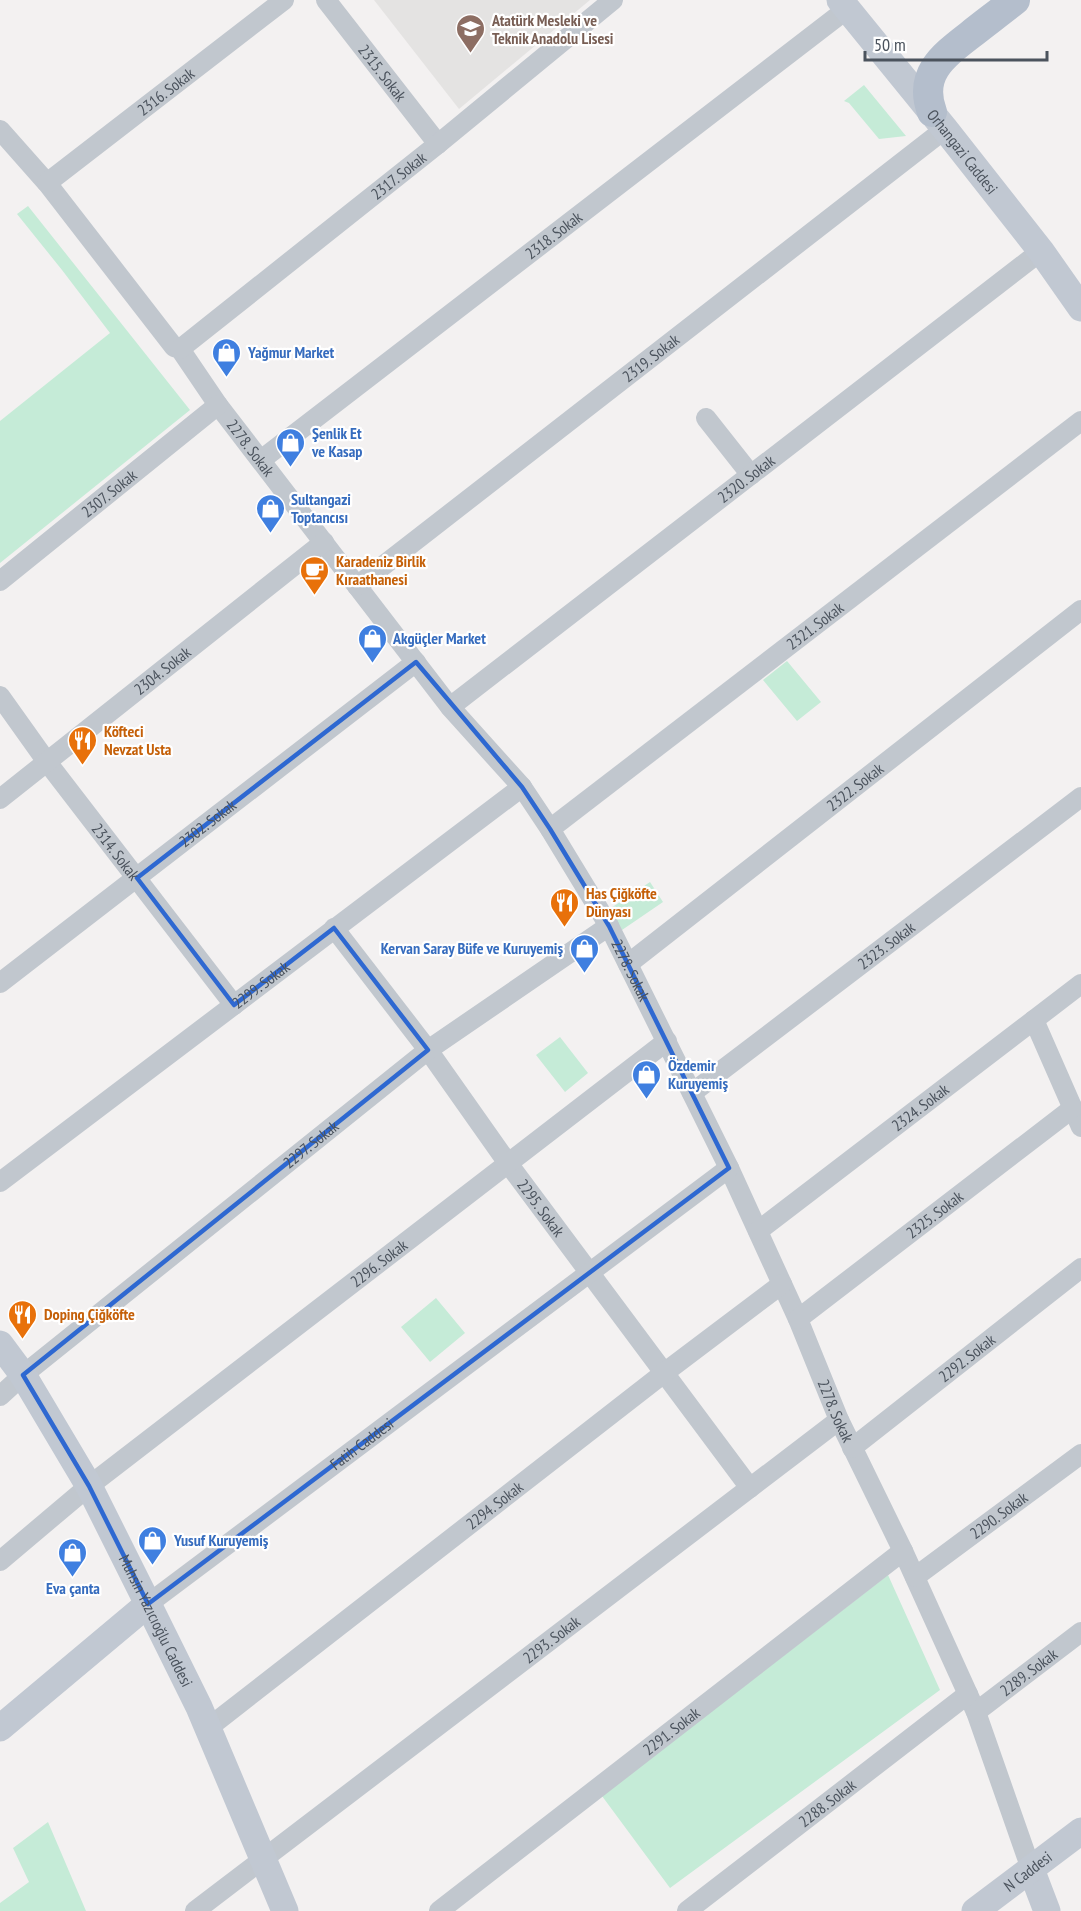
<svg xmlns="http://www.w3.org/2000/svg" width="1081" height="1911" font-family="'PT Sans Narrow',sans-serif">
  <rect width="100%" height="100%" fill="#f3f1f1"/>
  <!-- education -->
  <path fill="#e4e3e2" d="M374,0H590L459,109Z"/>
  <!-- green -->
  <path fill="#c5ebd7" d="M864,85L906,136L879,139L849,103L844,101Z
    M28,206L190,410L0,563V421L110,333L62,270L17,214Z
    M787,661L821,702L797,721L763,680Z
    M650,882L663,902L622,930L608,910Z
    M560,1037L588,1073L565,1092L536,1055Z
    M436,1298L465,1333L430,1362L401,1327Z
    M888,1575L940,1690L670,1888L602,1796Z
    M48,1822L86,1911H0V1903L29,1882L13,1848Z"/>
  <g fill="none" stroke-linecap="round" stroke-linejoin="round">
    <!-- street -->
    <g stroke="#c1c7ce" stroke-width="20">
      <path id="s1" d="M326,0L438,144"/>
      <path id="s2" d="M0,130L47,183L174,347L180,349L218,405L450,707L522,787L550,829L609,926L729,1168L798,1319L839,1420L903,1551L976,1712L1031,1869"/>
      <path id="s3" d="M47,183L284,0"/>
      <path id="s4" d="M180,349L438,144L613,0"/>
      <path d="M706,418L751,475"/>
      <path id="s5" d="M261,460L847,9"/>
      <path id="s6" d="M0,581L218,405"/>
      <path id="s7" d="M357,586L945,129"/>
      <path id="s8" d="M0,696L47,762L234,1005"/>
      <path id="s9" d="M450,707L1041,251"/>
      <path id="s10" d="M0,799L324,542"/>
      <path id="s11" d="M550,829L1081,421"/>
      <path id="s12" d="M334,928L428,1050L507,1162L750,1488"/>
      <path id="s13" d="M628,964L1081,610"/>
      <path id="s14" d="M0,983L416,662"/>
      <path d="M1034,1020L1081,1127"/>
      <path id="s15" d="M692,1093L1081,797"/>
      <path id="s16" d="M0,1182L522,787"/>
      <path id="s17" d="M758,1231L1081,984"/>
      <path id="s18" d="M798,1319L1073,1108"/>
      <path id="s19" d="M0,1396L23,1375L428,1050L609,926"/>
      <path id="s20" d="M852,1448L1081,1268"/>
      <path id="s21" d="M0,1561L89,1486L667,1041"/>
      <path id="s22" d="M915,1577L1081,1454"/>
      <path id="s23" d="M148,1604L729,1168"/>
      <path id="s24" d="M976,1712L1081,1632"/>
      <path id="s25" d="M208,1728L664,1373L782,1284"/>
      <path id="s26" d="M195,1911L839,1420"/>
      <path id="s27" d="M439,1911L903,1551"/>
      <path id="s28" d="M687,1911L968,1694"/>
    </g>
    <!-- secondary -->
    <g stroke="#c1c8d2" stroke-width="27">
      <path id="s29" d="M840,0L945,129L1041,251L1081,308"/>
      <path id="s30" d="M0,1344L23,1375L89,1486L148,1604L199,1707L285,1911"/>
      <path d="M0,1728L148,1604"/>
      <path d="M1031,1869L1047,1911"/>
      <path id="s31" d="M975,1911L1081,1831"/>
    </g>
    <!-- primary -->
    <path stroke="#b4becc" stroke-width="30" d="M932,112C918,74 943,56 970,35C985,23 1000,12 1015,0"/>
  </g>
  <!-- marked area -->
  <path fill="none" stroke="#2e68d1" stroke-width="4.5" stroke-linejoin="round" d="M416,662L522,787L550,829L609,926L729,1168L148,1604L89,1486L23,1375L428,1050L334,928L234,1005L137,878Z"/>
  <!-- icons -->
  <defs>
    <symbol id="school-pin" viewBox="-11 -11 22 30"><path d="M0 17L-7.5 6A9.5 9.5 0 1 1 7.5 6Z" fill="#8d6e63" stroke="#fff"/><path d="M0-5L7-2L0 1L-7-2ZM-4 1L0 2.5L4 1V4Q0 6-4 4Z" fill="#fff"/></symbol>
    <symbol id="shop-pin" viewBox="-11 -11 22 30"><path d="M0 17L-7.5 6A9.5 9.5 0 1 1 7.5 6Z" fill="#3f7fe0" stroke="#fff"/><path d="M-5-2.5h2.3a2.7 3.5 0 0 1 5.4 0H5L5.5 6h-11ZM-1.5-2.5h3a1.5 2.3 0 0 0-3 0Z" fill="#fff"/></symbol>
    <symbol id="cafe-pin" viewBox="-11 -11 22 30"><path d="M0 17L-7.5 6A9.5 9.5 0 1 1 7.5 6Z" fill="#e8710a" stroke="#fff"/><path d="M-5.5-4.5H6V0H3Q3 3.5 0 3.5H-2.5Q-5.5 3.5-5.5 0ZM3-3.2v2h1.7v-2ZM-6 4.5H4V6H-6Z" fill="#fff"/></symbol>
    <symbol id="restaurant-pin" viewBox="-11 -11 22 30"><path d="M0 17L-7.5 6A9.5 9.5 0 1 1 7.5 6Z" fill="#e8710a" stroke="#fff"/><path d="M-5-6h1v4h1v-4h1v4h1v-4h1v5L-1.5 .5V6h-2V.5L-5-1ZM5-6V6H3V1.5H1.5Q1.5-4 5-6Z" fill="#fff"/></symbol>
  </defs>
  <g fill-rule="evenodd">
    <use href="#school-pin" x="454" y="12" width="33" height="45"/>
    <use href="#shop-pin" x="210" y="336" width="33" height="45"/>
    <use href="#shop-pin" x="274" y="426" width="33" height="45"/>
    <use href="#shop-pin" x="254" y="492" width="33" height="45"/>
    <use href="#cafe-pin" x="298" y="554" width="33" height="45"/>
    <use href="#shop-pin" x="356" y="622" width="33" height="45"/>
    <use href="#restaurant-pin" x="66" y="724" width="33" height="45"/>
    <use href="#restaurant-pin" x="548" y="886" width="33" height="45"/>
    <use href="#shop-pin" x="568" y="932" width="33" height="45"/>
    <use href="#shop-pin" x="630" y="1058" width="33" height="45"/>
    <use href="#restaurant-pin" x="6" y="1298" width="33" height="45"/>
    <use href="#shop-pin" x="136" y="1524" width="33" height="45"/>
    <use href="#shop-pin" x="56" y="1536" width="33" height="45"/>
  </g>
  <g text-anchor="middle" stroke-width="4.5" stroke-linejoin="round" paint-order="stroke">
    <!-- education labels -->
    <g font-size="16" font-weight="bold" fill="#785e54" stroke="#fff" text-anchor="start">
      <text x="492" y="26">Atatürk Mesleki ve<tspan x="492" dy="18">Teknik Anadolu Lisesi</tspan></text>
    </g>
    <!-- street labels -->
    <g font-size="16" fill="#4b535d" stroke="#fff">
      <text dy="6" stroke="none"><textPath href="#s1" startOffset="92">2315. Sokak</textPath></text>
      <text dy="6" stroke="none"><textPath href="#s3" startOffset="150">2316. Sokak</textPath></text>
      <text dy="6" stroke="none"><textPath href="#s29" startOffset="195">Orhangazi Caddesi</textPath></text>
      <text dy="6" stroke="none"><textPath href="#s4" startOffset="279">2317. Sokak</textPath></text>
      <text dy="6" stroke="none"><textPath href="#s5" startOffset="369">2318. Sokak</textPath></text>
      <text dy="6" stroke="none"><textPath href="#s7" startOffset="372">2319. Sokak</textPath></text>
      <text dy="6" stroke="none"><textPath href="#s2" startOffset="406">2278. Sokak</textPath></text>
      <text dy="6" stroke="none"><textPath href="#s9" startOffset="374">2320. Sokak</textPath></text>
      <text dy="6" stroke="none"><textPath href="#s6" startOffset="140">2307. Sokak</textPath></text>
      <text dy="6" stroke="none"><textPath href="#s11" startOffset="334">2321. Sokak</textPath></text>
      <text dy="6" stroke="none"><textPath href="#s10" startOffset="207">2304. Sokak</textPath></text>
      <text dy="6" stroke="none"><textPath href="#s13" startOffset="288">2322. Sokak</textPath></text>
      <text dy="6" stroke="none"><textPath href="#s14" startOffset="262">2302. Sokak</textPath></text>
      <text dy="6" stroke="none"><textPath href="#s8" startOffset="194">2314. Sokak</textPath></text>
      <text dy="6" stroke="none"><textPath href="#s15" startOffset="244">2323. Sokak</textPath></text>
      <text dy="6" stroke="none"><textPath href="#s2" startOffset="1054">2278. Sokak</textPath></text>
      <text dy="6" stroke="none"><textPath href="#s16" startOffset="327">2299. Sokak</textPath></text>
      <text dy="6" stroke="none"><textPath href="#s17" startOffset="204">2324. Sokak</textPath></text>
      <text dy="6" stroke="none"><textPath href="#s19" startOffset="400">2297. Sokak</textPath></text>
      <text dy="6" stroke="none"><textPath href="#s12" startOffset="348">2295. Sokak</textPath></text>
      <text dy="6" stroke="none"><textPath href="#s18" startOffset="172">2325. Sokak</textPath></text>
      <text dy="6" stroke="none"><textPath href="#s21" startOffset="482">2296. Sokak</textPath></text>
      <text dy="6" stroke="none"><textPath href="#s20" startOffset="146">2292. Sokak</textPath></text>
      <text dy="6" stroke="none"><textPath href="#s2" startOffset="1540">2278. Sokak</textPath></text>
      <text dy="6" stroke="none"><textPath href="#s23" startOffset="267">Fatih Caddesi</textPath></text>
      <text dy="6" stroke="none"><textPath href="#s25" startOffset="363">2294. Sokak</textPath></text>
      <text dy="6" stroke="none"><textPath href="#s22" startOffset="104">2290. Sokak</textPath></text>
      <text dy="6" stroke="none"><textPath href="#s30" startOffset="318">Muhsin Yazıcıoğlu Caddesi</textPath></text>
      <text dy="6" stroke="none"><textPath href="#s26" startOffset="448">2293. Sokak</textPath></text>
      <text dy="6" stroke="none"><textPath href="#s24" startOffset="66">2289. Sokak</textPath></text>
      <text dy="6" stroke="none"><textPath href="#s27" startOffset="294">2291. Sokak</textPath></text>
      <text dy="6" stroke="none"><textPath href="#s28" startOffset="177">2288. Sokak</textPath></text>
      <text dy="6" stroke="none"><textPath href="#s31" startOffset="66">N Caddesi</textPath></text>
    </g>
    <!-- shop labels -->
    <g font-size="16" font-weight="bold" fill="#366cbe" stroke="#fff" text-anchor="start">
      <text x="248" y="358">Yağmur Market</text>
      <text x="312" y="439">Şenlik Et<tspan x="312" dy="18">ve Kasap</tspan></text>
      <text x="291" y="505">Sultangazi<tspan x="291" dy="18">Toptancısı</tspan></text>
      <text x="393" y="644">Akgüçler Market</text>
      <text x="563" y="954" text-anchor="end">Kervan Saray Büfe ve Kuruyemiş</text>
      <text x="668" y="1071">Özdemir<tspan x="668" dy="18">Kuruyemiş</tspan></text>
      <text x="174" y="1546">Yusuf Kuruyemiş</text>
      <text x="73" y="1594" text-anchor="middle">Eva çanta</text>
    </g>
    <!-- food labels -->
    <g font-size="16" font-weight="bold" fill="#c56008" stroke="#fff" text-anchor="start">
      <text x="336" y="567">Karadeniz Birlik<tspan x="336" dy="18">Kıraathanesi</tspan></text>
      <text x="104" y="737">Köfteci<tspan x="104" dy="18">Nevzat Usta</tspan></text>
      <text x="586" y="899">Has Çiğköfte<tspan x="586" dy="18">Dünyası</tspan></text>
      <text x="44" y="1320">Doping Çiğköfte</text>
    </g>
  </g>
  <!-- scale -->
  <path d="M865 51v9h182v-9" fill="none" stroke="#4b535d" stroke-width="3"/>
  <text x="874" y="51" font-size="18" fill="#4b535d" stroke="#ffffff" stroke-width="4.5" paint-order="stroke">50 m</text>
</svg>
